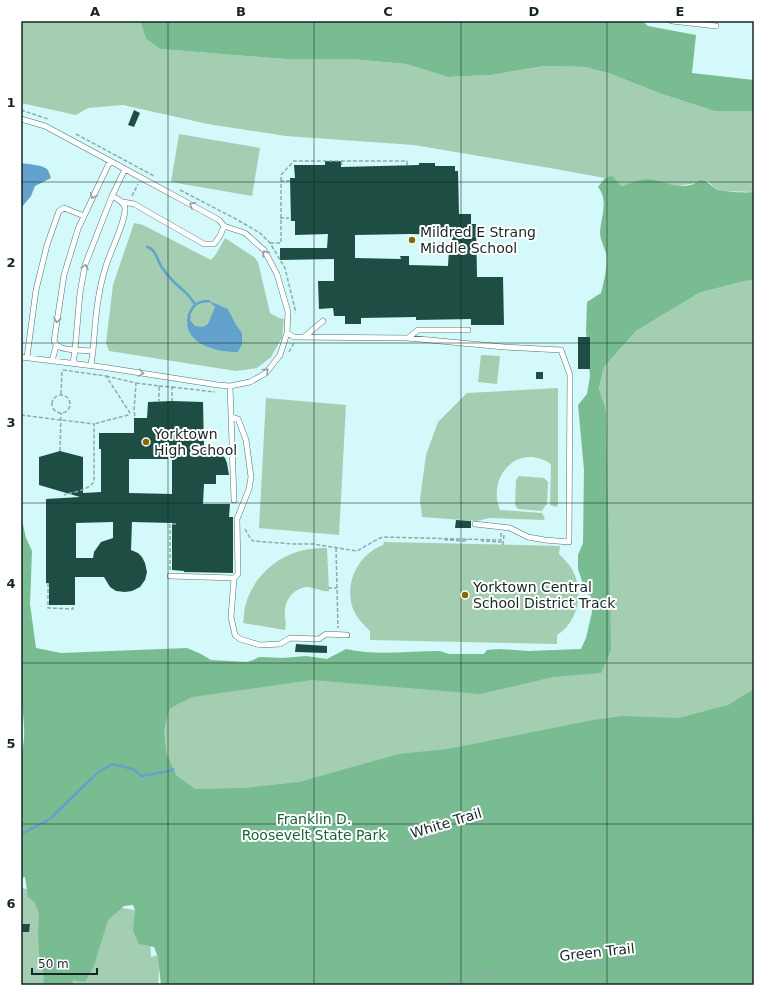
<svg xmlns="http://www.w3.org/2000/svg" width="775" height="1006" font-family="'DejaVu Sans',sans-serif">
  <rect width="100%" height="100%" fill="#d3f9fa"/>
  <!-- green -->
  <path fill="#a3ceb1" d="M21,21H140L146,39L160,49L285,59H351L406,64L448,77L491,75L544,66L585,67L608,73L662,94L714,111H754V192L723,191L715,188L708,181L678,186L645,179L631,184L621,186L612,177L605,178L550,168L414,145L286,136L208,124L123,105L88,108L76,115L21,103Z
    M179,134L260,148L252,196L171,182Z
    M134,223L143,225L211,260L216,254L225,238L254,257L258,262L270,313L279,318L284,319L282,338L271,357L257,368L236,371L109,351L106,343L113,285Z
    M754,280V985H162L160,959L158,985H21V888L149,913L151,957L161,954L149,668L601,673L606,411L599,388L604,367L636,331L699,293L744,281Z
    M481,355L500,356L497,384L478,382Z
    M558,388V505L556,507L550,505L551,464C519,442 486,476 500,510L542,513L545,519L543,520L490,518L476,521L422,517L420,499L426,455L438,422L467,393Z
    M266,398L346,405L339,535L259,528Z
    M519,476L544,478L548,482L547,505L545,506L542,511L518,509L515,505L516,480Z
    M384,542L560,546L559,554C564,559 570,565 573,571C584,593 578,622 557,635V644L370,640V631C363,624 355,616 352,606C345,581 359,554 383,545Z
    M327,548L329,591C321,592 315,587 307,587C295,588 285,599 285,611C284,619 287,621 285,630L243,623C244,618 244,612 245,607C254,570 289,546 327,548Z"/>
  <!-- forest -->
  <path fill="#79bc91" d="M140,21H642L648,26L696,35L692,73L754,80V111H714L662,94L608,73L585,67L544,66L491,75L448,77L406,64L351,59H285L160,49L146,39Z
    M612,176L621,186C628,185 641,179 645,179C663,179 683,194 700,180C708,181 710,185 716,189C723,192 746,193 754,192V280L744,281L699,293L636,331L604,367L599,388L606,411L611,650L601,673L553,677L480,694L312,680L192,697L170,708L164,730L166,752L176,775L195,789L246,788L299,782L399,754L448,749L593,720L622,716L679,718L728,705L754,689V985H161L158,957L154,947L139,944L133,931L135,910L133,905L124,906L108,920L94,966L85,982L73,980L72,985H43L44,976L39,955L38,934L39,913L35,903L28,897L25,877L21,878V755C27,736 23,715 21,696V445L22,520L26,538L32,551L30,604L36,648L61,653L187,648L201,654L211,660L247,662L253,660L259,657L283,658L306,656L327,659L346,649C376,656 409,651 440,651L449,654H484L487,650L499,649L529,651L581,649L586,638L592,612L591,596L586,593L578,569V555L583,543L584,470L578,405L587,394L590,376L586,331L587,302L601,293C604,281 608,266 606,253C604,246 600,239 600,232C601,216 609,201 598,187L605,178Z"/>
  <!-- water -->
  <path fill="#62a2cd" d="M21,163C27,164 43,165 47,169C49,171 50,176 51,178L35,186L31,196L21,208Z
    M209,301L228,309L236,325L242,333V344L238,352C216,352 181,344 188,314L191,316L190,320L195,326L203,327L208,324L215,307Z"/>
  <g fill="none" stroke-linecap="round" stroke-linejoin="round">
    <!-- stream -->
    <path stroke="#62a2cd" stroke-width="2.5" d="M147,247C157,249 157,262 163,269C169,278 178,286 185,292C189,295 192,301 195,304
      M189,315C193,305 197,301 209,301
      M21,834L50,819L97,773L112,764L133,769L142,776L169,771L173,769"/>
  </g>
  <!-- building -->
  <path fill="#1e4e43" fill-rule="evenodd" d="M134,110L140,113L134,127L128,125Z
    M325,161H341V167L419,165V163H435V166H455V171H458L459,214H471V224H476L477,277H503L504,325H471V319L416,320V317L361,318V324H345V316H334L333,308L319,309L318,281H334V259L280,260V248H327L328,234L295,235V221H291L290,178H295L294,165H325ZM410,234L452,235V249H449L448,266L409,265V256H400L401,259L355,258V235Z
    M578,337H590V369H578Z
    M536,372H543V379H536Z
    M172,401L203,402L204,447L216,450L225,458L227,463L229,475H216V484H204L203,504H230L229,517H233V573L184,572V571L172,570V523L132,522L131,550L138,553L142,557L145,563L147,572L145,580L140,587L132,591L125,592L116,591L110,587L104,577H75V605H49V583H46V499L80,497L39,485V457L60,451L83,457V493L101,492V449H99V433H134V418H147L148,402ZM129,459H172V494L129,493ZM113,522V538L101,542L94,552L93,558H76V523Z
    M456,520L471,521V528H455Z
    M296,644L327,646V653L295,652Z
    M21,924H30L29,932H21Z"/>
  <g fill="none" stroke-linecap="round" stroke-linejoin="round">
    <defs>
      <path id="service" d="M672,21L716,26
        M21,119L45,126L125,169L112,196
        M123,202L134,204L204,244H214L220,236L224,226
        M287,333L294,337L408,338L504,347L561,350L570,375L569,542L545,540L528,537L510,528L475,524
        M304,337L323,321
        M408,338L418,330H468
        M21,357L102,367L218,385L230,386L250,382L266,373L280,355L287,333L288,312L277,274L264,250L245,233L224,226L219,220L210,215L125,169
        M27,357L36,290L47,245L59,211L64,208L84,216
        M52,361L56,346
        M73,363L75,350L93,351C95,324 97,295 105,269C109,254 126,221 125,208C124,201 117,199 112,196L85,265L80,293L75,350C66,349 58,349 54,341L64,275L78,229L110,161
        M91,365L93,351
        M230,386L234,500
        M232,417L238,419L246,440L251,477L249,489L237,519L238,574L234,578L231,617L235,635L240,639L260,645L280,644L290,638L319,639L326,634L347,635
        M170,576L234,578"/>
    </defs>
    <!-- service casing -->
    <use href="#service" stroke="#517374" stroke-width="6"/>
    <!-- path -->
    <path stroke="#8dabab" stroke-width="1.5" stroke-dasharray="4 2" stroke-linecap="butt" d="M21,110L48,119
      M76,134L154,176
      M341,161L342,165
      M281,181V175L294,161H407V165
      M180,190L236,219L260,233L270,243L285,268L296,313
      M132,196L138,184
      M280,218H289
      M270,243H281V181H290
      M289,352L294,343
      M63,370L106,376L130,413L128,415L94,424
      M106,376L136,383L134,410L135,418
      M136,383L159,386V401
      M159,386L172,387V401
      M172,387L215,392
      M61,394L62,370
      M52 404a9 9 0 1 1 18 0a9 9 0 1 1-18 0Z
      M21,415L94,424V482C86,491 74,492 64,495
      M60,451L61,413
      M245,529L250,538L253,541L293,544H313L357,551L378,539L383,537L501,540V533
      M444,539L446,540L467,541V539
      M482,539V541L504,542
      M503,545L504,534
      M336,548L338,628
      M170,570V524H176
      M48,583V608L73,609V605
      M328,588H337
      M203,985C195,971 191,954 193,938L228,917L283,891L358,861L428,838L514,813L576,792L679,752L754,719
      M439,985L485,975L661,955L700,952L721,949L754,929"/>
    <!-- service -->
    <use href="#service" stroke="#fff" stroke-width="5"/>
  </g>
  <!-- one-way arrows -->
  <defs><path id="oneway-chevron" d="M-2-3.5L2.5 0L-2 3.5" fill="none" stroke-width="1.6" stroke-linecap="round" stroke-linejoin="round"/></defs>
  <g stroke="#969d9d">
    <use href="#oneway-chevron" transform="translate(93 196) rotate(115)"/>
    <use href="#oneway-chevron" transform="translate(192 205) rotate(-151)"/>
    <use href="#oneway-chevron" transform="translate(265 253) rotate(-125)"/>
    <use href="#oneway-chevron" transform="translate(85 267) rotate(-76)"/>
    <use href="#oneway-chevron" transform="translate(57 320) rotate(99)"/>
    <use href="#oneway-chevron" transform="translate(266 371) rotate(-42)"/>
    <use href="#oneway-chevron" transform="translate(141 373) rotate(10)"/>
  </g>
  <!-- grid -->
  <path fill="none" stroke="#162525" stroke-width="1" stroke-opacity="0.55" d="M168,21V985M314,21V985M461,21V985M607,21V985M21,182H754M21,343H754M21,503H754M21,663H754M21,824H754"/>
  <!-- markers -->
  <g fill="#856b07" stroke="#fff" stroke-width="1.5">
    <circle cx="412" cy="240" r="4"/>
    <circle cx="146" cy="442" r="4"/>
    <circle cx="465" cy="595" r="4"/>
  </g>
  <g text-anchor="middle" stroke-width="4" stroke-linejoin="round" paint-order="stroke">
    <!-- poi labels -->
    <g font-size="14" fill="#162525" stroke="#fff" text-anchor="start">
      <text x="420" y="237">Mildred E Strang<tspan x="420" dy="16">Middle School</tspan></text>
      <text x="154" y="439">Yorktown<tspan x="154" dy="16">High School</tspan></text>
      <text x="473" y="592">Yorktown Central<tspan x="473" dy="16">School District Track</tspan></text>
    </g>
    <!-- park labels -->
    <g font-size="14" fill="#18643c" stroke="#fff">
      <text x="314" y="824">Franklin D.<tspan x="314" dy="16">Roosevelt State Park</tspan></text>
    </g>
    <!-- street labels -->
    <g font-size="14" fill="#162525" stroke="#fff">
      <text transform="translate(446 823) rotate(-17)" y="5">White Trail</text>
      <text transform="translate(597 952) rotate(-6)" y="5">Green Trail</text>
    </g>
  </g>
  <!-- border -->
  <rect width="775" height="1006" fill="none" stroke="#ffffff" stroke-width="44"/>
  <!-- scale -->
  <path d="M32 968v6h65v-6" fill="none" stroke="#162525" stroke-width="2"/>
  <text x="38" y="968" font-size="12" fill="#162525" stroke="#ffffff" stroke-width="3" paint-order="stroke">50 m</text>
  <rect x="22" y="22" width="731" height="962" fill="none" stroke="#162525" stroke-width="1.5"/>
  <g font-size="13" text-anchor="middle" font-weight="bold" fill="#162525">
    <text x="95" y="16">A</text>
    <text x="241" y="16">B</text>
    <text x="388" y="16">C</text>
    <text x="534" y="16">D</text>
    <text x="680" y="16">E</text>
    <text x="11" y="107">1</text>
    <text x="11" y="267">2</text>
    <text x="11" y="427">3</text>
    <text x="11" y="588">4</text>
    <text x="11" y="748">5</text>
    <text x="11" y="908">6</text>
  </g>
</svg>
